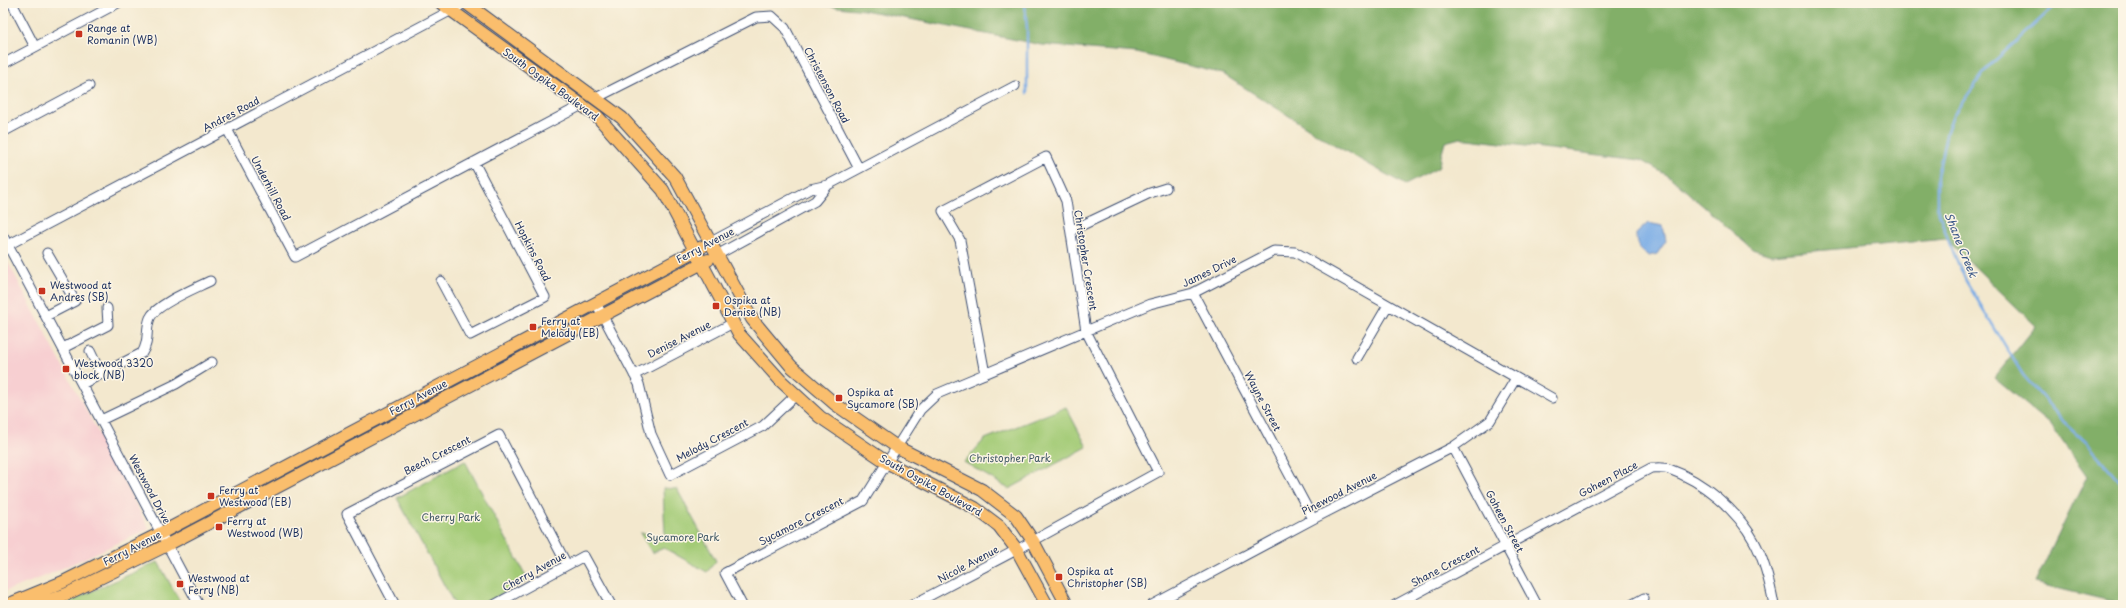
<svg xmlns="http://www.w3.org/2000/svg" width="2126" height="608" font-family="'Playpen Sans',sans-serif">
  <rect width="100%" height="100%" fill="#fcf5e5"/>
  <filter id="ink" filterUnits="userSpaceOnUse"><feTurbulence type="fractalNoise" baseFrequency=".025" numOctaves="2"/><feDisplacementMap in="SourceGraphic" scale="8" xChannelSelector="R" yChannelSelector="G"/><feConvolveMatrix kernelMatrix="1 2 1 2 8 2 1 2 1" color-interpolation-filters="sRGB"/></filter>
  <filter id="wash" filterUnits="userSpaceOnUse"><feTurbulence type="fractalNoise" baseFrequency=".012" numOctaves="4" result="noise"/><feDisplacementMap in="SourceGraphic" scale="16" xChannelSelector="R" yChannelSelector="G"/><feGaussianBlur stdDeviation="0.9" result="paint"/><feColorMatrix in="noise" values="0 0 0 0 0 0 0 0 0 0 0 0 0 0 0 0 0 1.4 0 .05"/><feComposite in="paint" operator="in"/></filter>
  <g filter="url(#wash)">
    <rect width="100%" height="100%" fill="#f3e8ce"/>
    <!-- built -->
    <path fill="#f7cfd1" d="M3,253L149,529L43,577L3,592Z"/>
    <!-- green -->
    <path fill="#a3cb76" stroke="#5f7d6a" d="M1066,407L1087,447L1009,489L964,462L985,439Z
      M465,461L528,580L481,605H455L397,498Z
      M663,488L677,489L716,561L707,572L664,548L652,553L640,533L665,536Z
      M158,562L182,605H60Z"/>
    <!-- forest -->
    <path fill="#82af67" stroke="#4e6f62" d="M803,3H2123V604L2035,583L2087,476L2050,424L1994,378L2036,326L1946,239L1771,255L1752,249L1670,177L1640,160L1460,138L1445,142L1438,168L1405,185L1333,144L1223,74L1137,53L1042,45L864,10Z"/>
    <!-- water -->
    <path fill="#79ace6" stroke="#4a6ea2" d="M1648,223L1663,226L1666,241L1657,254L1649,256C1639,250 1636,246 1636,234Z"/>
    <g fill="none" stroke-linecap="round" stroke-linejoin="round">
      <!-- stream -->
      <path stroke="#79ace6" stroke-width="2.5" d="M1025,3L1027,29V93
        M2058,3L1989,66L1953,115L1947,131L1937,176V207L1950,245L1966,281L2023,375L2064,422L2087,443L2123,485"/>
    </g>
  </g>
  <g filter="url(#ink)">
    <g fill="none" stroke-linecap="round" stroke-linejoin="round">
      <defs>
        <path id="minor" d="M12,3L35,47
          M3,64L118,3
          M596,98L756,17L772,16L785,28L858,167
          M227,129L295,257L582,105
          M3,132L89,86
          M1072,230L1150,193L1166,188
          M3,236L199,605
          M711,242L810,189L828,185L1015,86
          M8,245L465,3
          M717,255L815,201L828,185
          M441,281L470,335L545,297L474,162
          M1193,293L1313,519
          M596,303L639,384L651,434L670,475L763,426L796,395
          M46,316L75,301L47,253
          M63,348L108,325L107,308
          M90,351L101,374
          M1357,358L1388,305
          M634,375L733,323
          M82,384L142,353C150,341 145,330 150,318C156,304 196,288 210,281
          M101,420L176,384L212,362
          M1453,447L1537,605
          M395,605L347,514L499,435L567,565
          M494,605L584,556L611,605
          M742,605L725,573L863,501L920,410L937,394L1150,304L1193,293L1274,251L1295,252L1552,398
          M912,605L1022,547L1158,472L1086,331L1066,201L1046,157L943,211L960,240L985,374
          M1152,605L1313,519L1453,447L1490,421L1516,378
          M1395,605L1651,468C1657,468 1664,467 1669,469C1703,481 1737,510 1754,541C1765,561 1770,583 1774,605
          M1631,605L1644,598"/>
        <path id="major" d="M441,3L597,116L663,190L739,334L781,381L820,417L888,463L975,508L999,526L1017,550L1047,605
          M466,3L622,118L675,177L752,319L791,366L835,404L897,447L982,490L1016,516L1033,541L1067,605
          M7,605L63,582L161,533L702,247
          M37,605L69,593L167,545L708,260"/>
      </defs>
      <!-- minor casing -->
      <use href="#minor" stroke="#3b4b6f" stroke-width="11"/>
      <!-- major casing -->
      <use href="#major" stroke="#3b4b6f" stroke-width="14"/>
      <!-- minor -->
      <use href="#minor" stroke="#fff" stroke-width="9"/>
      <!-- major -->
      <use href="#major" stroke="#fabe6d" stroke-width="12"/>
    </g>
  </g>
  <!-- markers -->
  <g fill="#c8321e" stroke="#fcf5e5" stroke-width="1.5">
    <rect x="75" y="30" width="8" height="8" rx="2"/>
    <rect x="38" y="287" width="8" height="8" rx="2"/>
    <rect x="712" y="302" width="8" height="8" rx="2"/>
    <rect x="529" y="323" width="8" height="8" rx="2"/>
    <rect x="62" y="365" width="8" height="8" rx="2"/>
    <rect x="835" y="394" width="8" height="8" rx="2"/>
    <rect x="207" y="492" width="8" height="8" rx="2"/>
    <rect x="215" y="523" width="8" height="8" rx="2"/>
    <rect x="1055" y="573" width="8" height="8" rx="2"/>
    <rect x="176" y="580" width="8" height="8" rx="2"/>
  </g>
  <g text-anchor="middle" stroke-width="3" stroke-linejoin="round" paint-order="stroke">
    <!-- poi labels -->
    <g font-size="10" fill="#1b2f5e" stroke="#fcf5e5" text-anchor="start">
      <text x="87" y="32">Range at<tspan x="87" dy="12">Romanin (WB)</tspan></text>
      <text x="50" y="289">Westwood at<tspan x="50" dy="12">Andres (SB)</tspan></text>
      <text x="724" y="304">Ospika at<tspan x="724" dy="12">Denise (NB)</tspan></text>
      <text x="541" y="325">Ferry at<tspan x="541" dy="12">Melody (EB)</tspan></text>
      <text x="74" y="367">Westwood 3320<tspan x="74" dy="12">block (NB)</tspan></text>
      <text x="847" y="396">Ospika at<tspan x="847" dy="12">Sycamore (SB)</tspan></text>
      <text x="219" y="494">Ferry at<tspan x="219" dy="12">Westwood (EB)</tspan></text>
      <text x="227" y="525">Ferry at<tspan x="227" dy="12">Westwood (WB)</tspan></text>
      <text x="1067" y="575">Ospika at<tspan x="1067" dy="12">Christopher (SB)</tspan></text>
      <text x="188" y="582">Westwood at<tspan x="188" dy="12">Ferry (NB)</tspan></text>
    </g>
    <!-- street labels -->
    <g font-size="10" fill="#1b2f5e" stroke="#fcf5e5">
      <text transform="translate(551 84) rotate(36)" y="4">South Ospika Boulevard</text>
      <text transform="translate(827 85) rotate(62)" y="4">Christenson Road</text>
      <text transform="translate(231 114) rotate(-28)" y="4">Andres Road</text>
      <text transform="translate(271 188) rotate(62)" y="4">Underhill Road</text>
      <text transform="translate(705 245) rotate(-28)" y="4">Ferry Avenue</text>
      <text transform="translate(533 251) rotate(63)" y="4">Hopkins Road</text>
      <text transform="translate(1086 260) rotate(81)" y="4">Christopher Crescent</text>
      <text transform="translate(1209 271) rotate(-26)" y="4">James Drive</text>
      <text transform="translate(679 339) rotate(-27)" y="4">Denise Avenue</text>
      <text transform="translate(418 397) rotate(-28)" y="4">Ferry Avenue</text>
      <text transform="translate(1263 401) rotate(62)" y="4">Wayne Street</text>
      <text transform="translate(712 440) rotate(-28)" y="4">Melody Crescent</text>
      <text transform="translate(437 455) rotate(-27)" y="4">Beech Crescent</text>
      <text transform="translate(1608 479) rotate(-28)" y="4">Goheen Place</text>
      <text transform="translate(931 485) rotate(29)" y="4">South Ospika Boulevard</text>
      <text transform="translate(150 489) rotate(62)" y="4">Westwood Drive</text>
      <text transform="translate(1339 493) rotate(-27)" y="4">Pinewood Avenue</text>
      <text transform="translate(801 521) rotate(-27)" y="4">Sycamore Crescent</text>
      <text transform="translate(1505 521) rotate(62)" y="4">Goheen Street</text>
      <text transform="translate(132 548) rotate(-27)" y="4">Ferry Avenue</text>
      <text transform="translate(968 564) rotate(-28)" y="4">Nicole Avenue</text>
      <text transform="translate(1445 566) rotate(-28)" y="4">Shane Crescent</text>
      <text transform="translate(534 571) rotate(-29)" y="4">Cherry Avenue</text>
    </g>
    <!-- park labels -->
    <g font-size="10" fill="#3d5664" stroke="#fcf5e5">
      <text x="1010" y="462">Christopher Park</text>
      <text x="451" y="521">Cherry Park</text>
      <text x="683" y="541">Sycamore Park</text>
    </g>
    <!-- water labels -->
    <g font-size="11" font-style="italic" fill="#375487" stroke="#fcf5e5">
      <text transform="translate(1961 245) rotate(68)" y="4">Shane Creek</text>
    </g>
  </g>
  <!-- margin -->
  <rect width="2126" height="608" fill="none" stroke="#fcf5e5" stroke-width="16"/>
</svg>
